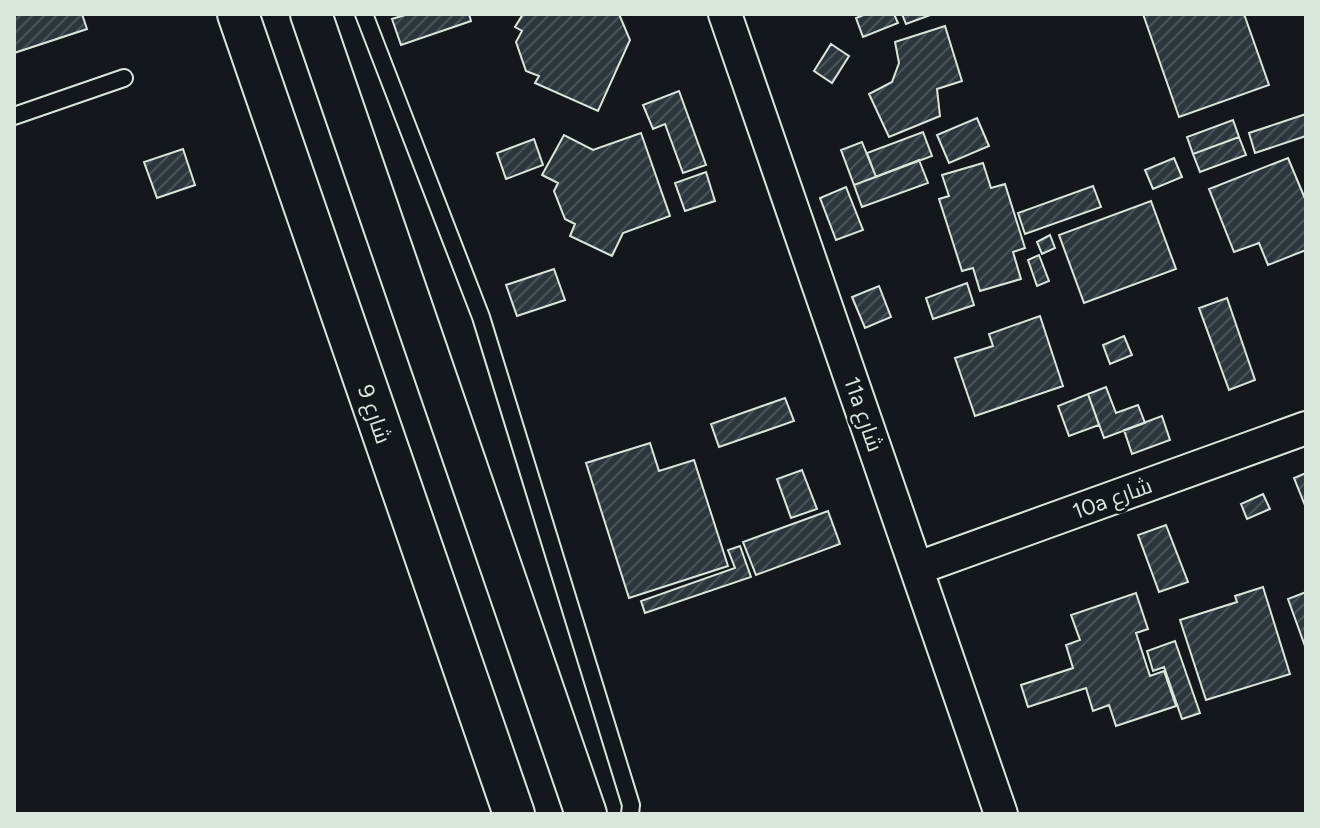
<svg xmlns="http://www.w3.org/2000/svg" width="1320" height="828" font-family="Figtree,Cairo,sans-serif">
  <defs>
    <pattern id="building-hatch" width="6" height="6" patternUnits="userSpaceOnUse" patternTransform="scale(2)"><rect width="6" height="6" fill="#2c363c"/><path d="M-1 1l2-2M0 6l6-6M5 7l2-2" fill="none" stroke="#4a5358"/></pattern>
  </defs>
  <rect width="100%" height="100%" fill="#14181c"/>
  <!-- building -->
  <path fill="url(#building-hatch)" stroke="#d8e6dc" stroke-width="2" d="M14,14H82L87,29L14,53Z
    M408,14H469L471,21L401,45L392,19Z
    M523,14H619L630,40L598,111L535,83L539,76L526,71L516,42L522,31L515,27Z
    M866,14H894L898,23L863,37L856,18Z
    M902,14H933L906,24Z
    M1143,14H1244L1269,85L1179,117Z
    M945,26L962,81L937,89L940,116L889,137L869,94L892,82L899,63L895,42Z
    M831,44L849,56L832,83L814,71Z
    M679,91L706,165L683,173L665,124L653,129L643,105Z
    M1306,114V136L1255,153L1249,133Z
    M977,118L989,146L949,163L937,135Z
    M1233,120L1239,137L1193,154L1187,137Z
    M923,132L932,156L876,177L867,153Z
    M641,133L670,216L623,233L612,256L570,236L575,224L565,219L554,191L558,183L542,175L564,135L593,150Z
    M1239,137L1246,155L1200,172L1193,154Z
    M534,139L543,165L506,179L497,153Z
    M862,142L876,177L854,185L841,150Z
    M183,149L195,185L157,198L144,162Z
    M1174,158L1182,177L1153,189L1145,170Z
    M1288,158L1306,201V250L1268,265L1259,243L1234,252L1209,189Z
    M919,160L928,183L862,207L854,185Z
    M983,163L991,188L1005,184L1025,248L1013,252L1021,279L980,291L973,268L962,271L939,199L949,196L942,175Z
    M706,172L715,201L685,211L675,183Z
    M1093,186L1101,207L1025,234L1018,213Z
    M846,187L863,230L836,240L820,198Z
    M1151,201L1176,269L1084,303L1059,235Z
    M1050,235L1055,248L1042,254L1037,242Z
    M1039,255L1049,281L1037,286L1028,260Z
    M554,269L565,300L517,316L506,285Z
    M967,283L974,305L933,319L926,298Z
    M879,286L891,317L865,328L852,297Z
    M1227,298L1255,380L1229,390L1199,308Z
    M1040,316L1063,386L975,416L955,358L993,346L989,334Z
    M1124,336L1132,355L1110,364L1103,345Z
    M1106,387L1116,413L1138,405L1145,423L1104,438L1088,394Z
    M1088,394L1099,425L1069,436L1058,406Z
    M785,398L794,421L719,447L711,424Z
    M1162,416L1170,440L1132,454L1124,430Z
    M650,443L659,471L694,460L728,566L629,598L586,463Z
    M802,470L817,509L791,518L777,479Z
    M1306,473V508L1294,478Z
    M1263,494L1270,509L1247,519L1241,504Z
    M828,511L840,544L756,575L743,542Z
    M1166,525L1188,582L1159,592L1138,535Z
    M740,546L751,577L645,613L641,601L735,568L728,550Z
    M1263,587L1290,674L1206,700L1180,620L1237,602L1235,596Z
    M1306,592V649L1288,599Z
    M1136,593L1148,629L1136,633L1150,676L1164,671L1176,706L1116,726L1109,705L1093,711L1086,688L1028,707L1021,685L1073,668L1066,645L1080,640L1071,615Z
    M1175,641L1200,713L1182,719L1164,667L1153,671L1147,651Z"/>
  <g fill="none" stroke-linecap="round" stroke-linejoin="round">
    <defs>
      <path id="service" d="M364,14L481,317L631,805L630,814
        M14,116L124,78"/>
      <path id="minor" d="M725,14L1001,814
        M918,568L1306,428"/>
      <path id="tertiary" d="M238,14L514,814
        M311,14L586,814"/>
    </defs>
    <!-- service casing -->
    <use href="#service" stroke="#d8e6dc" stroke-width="20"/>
    <!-- minor casing -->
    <use href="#minor" stroke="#d8e6dc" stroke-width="36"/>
    <!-- tertiary casing -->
    <use href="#tertiary" stroke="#d8e6dc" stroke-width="44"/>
    <!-- service -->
    <use href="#service" stroke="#14181c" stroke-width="16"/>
    <!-- minor -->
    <use href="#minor" stroke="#14181c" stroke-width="32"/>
    <!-- tertiary -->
    <use href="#tertiary" stroke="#14181c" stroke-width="40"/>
  </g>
  <g text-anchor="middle" stroke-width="6" stroke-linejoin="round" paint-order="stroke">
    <!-- street labels -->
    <g font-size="22" fill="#d8e6dc" stroke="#14181c">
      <text transform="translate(375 414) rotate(71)" y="8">شارع 9</text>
      <text transform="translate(864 414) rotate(71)" y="8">11a شارع</text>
      <text transform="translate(1112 498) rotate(-20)" y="8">10a شارع</text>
    </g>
  </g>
  <!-- border -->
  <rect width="1320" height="828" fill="none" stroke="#d8e6dc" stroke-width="32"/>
</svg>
